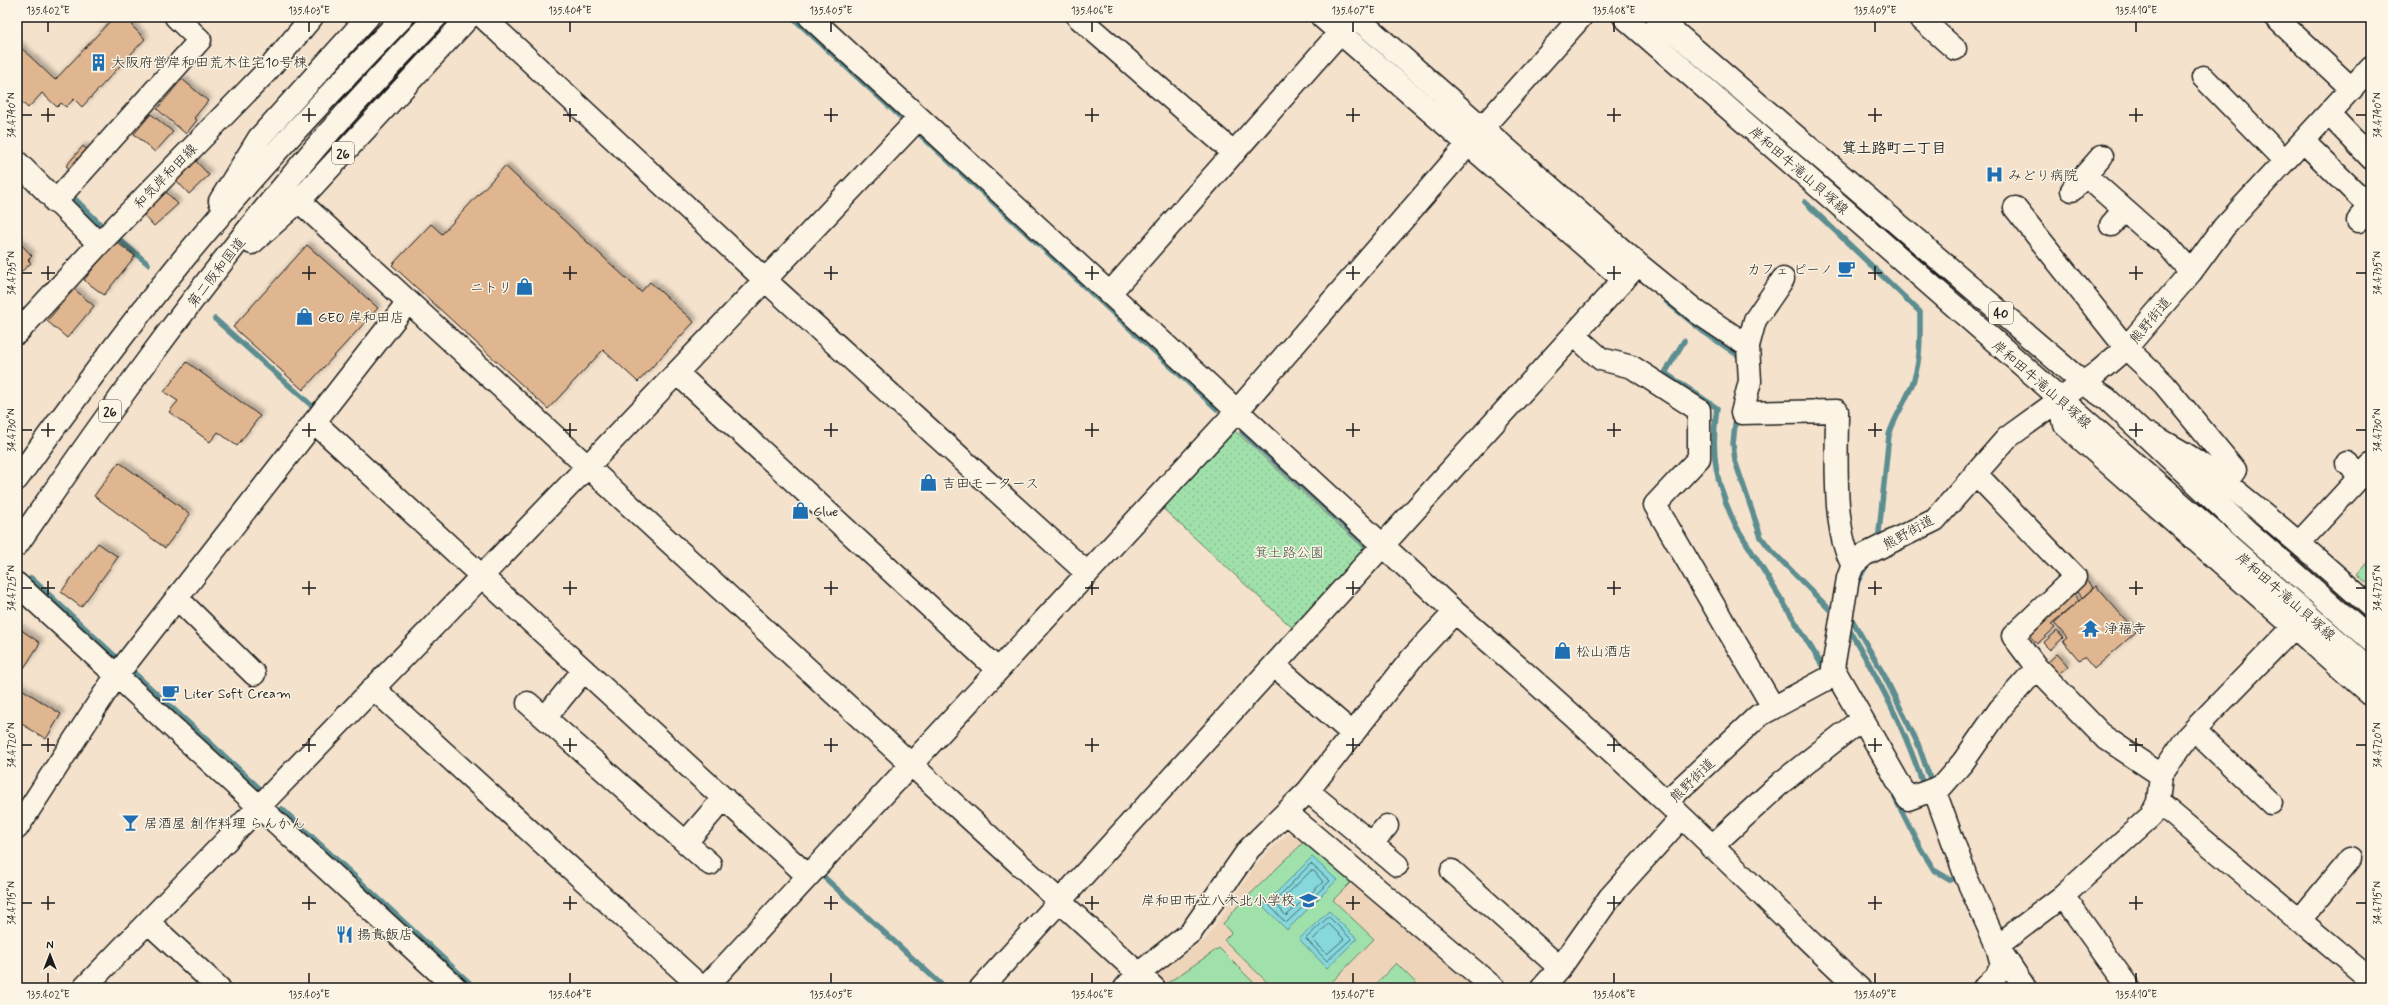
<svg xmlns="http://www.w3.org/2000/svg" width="2388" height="1005" font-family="Mynerve,'Klee One',sans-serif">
  <defs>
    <pattern id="park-dots" width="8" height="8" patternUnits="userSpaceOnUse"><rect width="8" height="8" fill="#a0e1ab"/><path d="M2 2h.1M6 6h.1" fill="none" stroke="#89c093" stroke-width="1.8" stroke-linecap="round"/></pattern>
    <filter id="shadow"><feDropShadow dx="3.5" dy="-3.5" stdDeviation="2" flood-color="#0004"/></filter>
  </defs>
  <rect width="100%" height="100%" fill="#f4e2cc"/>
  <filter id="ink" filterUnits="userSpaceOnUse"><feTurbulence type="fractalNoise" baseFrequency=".025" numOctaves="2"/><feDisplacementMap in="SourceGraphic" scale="8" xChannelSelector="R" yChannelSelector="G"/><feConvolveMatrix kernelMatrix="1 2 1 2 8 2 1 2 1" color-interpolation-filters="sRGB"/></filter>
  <g filter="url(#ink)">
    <!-- built -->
    <path fill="#eed5ba" d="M1296,826L1489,988H1141L1151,977L1206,939L1259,861Z"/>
    <!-- grass -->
    <path fill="#a0e1ab" stroke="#5e7e64" d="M2371,558V587L2357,574Z
      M1308,838L1355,878L1333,900L1374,939L1326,988H1273L1224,940L1231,933L1223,924L1237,907Z
      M1219,948L1259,988H1160Z
      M1396,963L1421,988H1372Z"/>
    <!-- park -->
    <path fill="url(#park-dots)" stroke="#5e7e64" d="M1235,431L1365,549L1298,633L1158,504L1225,432Z"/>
    <!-- water -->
    <path fill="#86d8dd" stroke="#5c8d90" d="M1312,857L1337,880L1287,930L1263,906Z
      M1329,911L1357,939L1327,968L1299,939Z"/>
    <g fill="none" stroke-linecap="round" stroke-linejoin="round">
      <!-- shore -->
      <path stroke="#466769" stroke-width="1" d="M1311,864L1330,881L1286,923L1270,906Z
        M1311,871H1314L1323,882L1286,916L1277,905Z
        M1329,917L1351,939L1327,961L1306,939Z
        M1329,924L1344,939L1327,954L1313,940Z"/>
      <!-- stream -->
      <path stroke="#5c8d90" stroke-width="5.5" d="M792,17L905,121
        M915,130L1217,409
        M74,198L103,227
        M1805,202L1920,312C1920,334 1921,358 1914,379C1908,399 1895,415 1889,435L1878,542
        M119,239L148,264
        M1666,301L1704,332L1739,356L1742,360
        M215,319L311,405
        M1684,341L1665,373L1717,408C1710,454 1716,485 1736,526L1825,670
        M1736,415L1733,444L1735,461L1761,537L1771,550L1836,616
        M1242,432L1368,547
        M31,578L116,657
        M1857,583L1867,564
        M1850,616L1884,675L1918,744L1932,784
        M1847,626C1878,678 1906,730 1924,788
        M132,671L258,787
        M1895,798L1921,849L1934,870L1951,880L1956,877
        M282,809L475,988
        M825,878L945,988
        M2003,976L2009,988"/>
    </g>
    <!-- building -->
    <path fill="#e0b690" stroke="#1c1c1c" filter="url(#shadow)" d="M114,17H135L138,20L132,26L145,39L82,107L74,99L66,107L61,103L57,107L42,93L28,108L17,98V44L55,80Z
      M182,79L208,101L194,118L197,120L186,134L157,109Z
      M151,114L173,132L155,152L134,134Z
      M83,146L89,151L71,170L66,166Z
      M195,160L209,175L189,194L175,179Z
      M505,166L641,292L650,282L694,322L638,382L603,350L548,409L392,265L431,224L442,234Z
      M165,191L178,204L154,226L142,213Z
      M17,240L32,256L28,260L31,263L21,272L17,268Z
      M115,241L135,256L104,295L84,280Z
      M307,245L378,308L303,390L233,327Z
      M74,289L94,306L67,338L47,321Z
      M187,362L260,416L237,446L218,432L210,442L169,412L178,401L164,392Z
      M119,462L190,514L165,548L94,496Z
      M98,543L118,557L81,607L61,592Z
      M2082,576L2093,588L2082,598L2071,585Z
      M2096,586L2136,632L2094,669L2084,657L2079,660L2063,641L2067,638L2054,623Z
      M2069,589L2079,601L2051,624L2055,628L2037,644L2024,629Z
      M17,627L40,643L24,668L17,663Z
      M2057,631L2063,638L2050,650L2043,643Z
      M2057,654L2068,666L2055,677L2045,665Z
      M17,686L61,714L46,739L17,721Z"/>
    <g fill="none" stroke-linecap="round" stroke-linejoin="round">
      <defs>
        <path id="minor" d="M483,17L765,280L1087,573
          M810,17L1455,612C1532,678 1607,746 1681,816C1741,873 1798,932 1859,988
          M1078,17L1234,153
          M1322,17L1624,280
          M1356,17L1638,264L1697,312L1748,346L1755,320L1783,279
          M1919,17L1955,49
          M2275,17L2352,89
          M2371,67L2224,227L2191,272L2126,348L2098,372L2007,438L1935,520L1864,555L1853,565L1848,578L1833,668L1908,799L1942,786L1963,762L2000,709L2037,668L2104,737L2161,775L2158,802L2371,980
          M2203,77L2284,160
          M2329,114L2371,158
          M2303,141L2371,208
          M17,162L99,244
          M2085,175L2153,235L2166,243L2191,272
          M2072,190L2102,156
          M299,201L1154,988
          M55,202L200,40L176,17
          M2015,208L2126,348L2164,384L2235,470L2225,484
          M2358,221L2370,207
          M2111,225L2124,210
          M1110,293L1350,21
          M1574,335L1601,359L1632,367L1699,410V458L1655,505L1773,707
          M1748,346L1750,381L1742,413L1837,411C1837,452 1832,532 1853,565
          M677,373L998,670
          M2060,400L2065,425L2371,695
          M314,422L808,876
          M2152,435C2169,445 2187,454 2202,465C2261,509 2316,558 2371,607
          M2347,463L2361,476
          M1975,473L2075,577L2013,636L2037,668
          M2299,543L2371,465
          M17,584L456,988
          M177,598L254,674
          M1274,665L1353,734
          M373,688L702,988
          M528,703L710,864
          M545,718L584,670
          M2194,730L2271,803
          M2161,775L2188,736L2294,627
          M1934,789L1966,877L1997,946L2025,988
          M1308,791L1397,865
          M1666,802L1758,716L1836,674
          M1287,813L1494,988
          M17,828L116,676L408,302
          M686,842L724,798
          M1371,844L1387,826
          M1711,847L1782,782L1862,719
          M1452,871L1560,968
          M2063,896L2129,988
          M2299,921L2350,859
          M148,922L219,988
          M84,988L587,467L919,118
          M705,988L1237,411L1483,127L1581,17
          M981,988L1638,264
          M1125,988L1138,974L1191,932L1249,849L1308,791L1412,658L1455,612
          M1542,988L1560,968L1610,897L1682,817
          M1984,988L1996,977L2002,965L1997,946L2063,896L2151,816L2158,802"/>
        <path id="major" d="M1624,17L2371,670
          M1657,17L2083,383L2107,399L2247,531L2371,640
          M17,333L99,244L267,71L312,17"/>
        <path id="highway" d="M220,201L259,138L368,17
          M252,243L299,201L469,17
          M17,479C71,404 126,329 185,257C253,174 328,95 403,17
          M17,545C102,421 190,298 286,183C333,125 385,71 436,17"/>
      </defs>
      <!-- minor casing -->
      <use href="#minor" stroke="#1c1c1c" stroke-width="25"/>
      <!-- major casing -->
      <use href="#major" stroke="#1c1c1c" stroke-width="25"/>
      <!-- highway casing -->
      <use href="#highway" stroke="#1c1c1c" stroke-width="25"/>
      <!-- minor -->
      <use href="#minor" stroke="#fcf5e5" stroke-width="22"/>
      <!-- major -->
      <use href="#major" stroke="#fcf5e5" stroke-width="22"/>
      <!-- highway -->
      <use href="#highway" stroke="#fcf5e5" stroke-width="22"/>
    </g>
  </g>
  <!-- ticks -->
  <path fill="none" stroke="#1c1c1c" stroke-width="1.5" d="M48,22V32M309,22V32M570,22V32M831,22V32M1092,22V32M1353,22V32M1614,22V32M1875,22V32M2136,22V32M48,108V122M309,108V122M570,108V122M831,108V122M1092,108V122M1353,108V122M1614,108V122M1875,108V122M2136,108V122M22,115H32M41,115H55M302,115H316M563,115H577M824,115H838M1085,115H1099M1346,115H1360M1607,115H1621M1868,115H1882M2129,115H2143M2356,115H2366M48,266V280M309,266V280M570,266V280M831,266V280M1092,266V280M1353,266V280M1614,266V280M1875,266V280M2136,266V280M22,273H32M41,273H55M302,273H316M563,273H577M824,273H838M1085,273H1099M1346,273H1360M1607,273H1621M1868,273H1882M2129,273H2143M2356,273H2366M48,423V437M309,423V437M570,423V437M831,423V437M1092,423V437M1353,423V437M1614,423V437M1875,423V437M2136,423V437M22,430H32M41,430H55M302,430H316M563,430H577M824,430H838M1085,430H1099M1346,430H1360M1607,430H1621M1868,430H1882M2129,430H2143M2356,430H2366M48,581V595M309,581V595M570,581V595M831,581V595M1092,581V595M1353,581V595M1614,581V595M1875,581V595M2136,581V595M22,588H32M41,588H55M302,588H316M563,588H577M824,588H838M1085,588H1099M1346,588H1360M1607,588H1621M1868,588H1882M2129,588H2143M2356,588H2366M48,738V752M309,738V752M570,738V752M831,738V752M1092,738V752M1353,738V752M1614,738V752M1875,738V752M2136,738V752M22,745H32M41,745H55M302,745H316M563,745H577M824,745H838M1085,745H1099M1346,745H1360M1607,745H1621M1868,745H1882M2129,745H2143M2356,745H2366M48,896V910M309,896V910M570,896V910M831,896V910M1092,896V910M1353,896V910M1614,896V910M1875,896V910M2136,896V910M22,903H32M41,903H55M302,903H316M563,903H577M824,903H838M1085,903H1099M1346,903H1360M1607,903H1621M1868,903H1882M2129,903H2143M2356,903H2366M48,973V983M309,973V983M570,973V983M831,973V983M1092,973V983M1353,973V983M1614,973V983M1875,973V983M2136,973V983"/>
  <!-- icons -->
  <defs>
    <symbol id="building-bare" viewBox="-9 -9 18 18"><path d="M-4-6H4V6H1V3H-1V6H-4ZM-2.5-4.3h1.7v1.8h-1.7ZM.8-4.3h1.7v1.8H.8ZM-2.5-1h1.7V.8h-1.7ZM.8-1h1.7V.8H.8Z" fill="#1f6fb2" stroke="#fcf5e5" stroke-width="2.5" paint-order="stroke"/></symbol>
    <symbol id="hospital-bare" viewBox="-9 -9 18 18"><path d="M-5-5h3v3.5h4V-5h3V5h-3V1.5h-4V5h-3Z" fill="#1f6fb2" stroke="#fcf5e5" stroke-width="2.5" paint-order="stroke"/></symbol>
    <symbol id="cafe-bare" viewBox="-9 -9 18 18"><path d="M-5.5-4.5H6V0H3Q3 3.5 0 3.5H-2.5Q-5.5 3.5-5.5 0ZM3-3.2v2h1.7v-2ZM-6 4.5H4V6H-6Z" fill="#1f6fb2" stroke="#fcf5e5" stroke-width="2.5" paint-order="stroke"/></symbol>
    <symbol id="shop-bare" viewBox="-9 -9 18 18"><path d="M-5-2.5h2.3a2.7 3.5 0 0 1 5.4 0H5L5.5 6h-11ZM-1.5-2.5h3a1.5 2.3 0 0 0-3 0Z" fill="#1f6fb2" stroke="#fcf5e5" stroke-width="2.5" paint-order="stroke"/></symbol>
    <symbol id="temple-bare" viewBox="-9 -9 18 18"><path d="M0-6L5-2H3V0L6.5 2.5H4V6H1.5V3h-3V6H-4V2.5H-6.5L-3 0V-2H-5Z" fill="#1f6fb2" stroke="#fcf5e5" stroke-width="2.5" paint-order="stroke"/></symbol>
    <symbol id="bar-bare" viewBox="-9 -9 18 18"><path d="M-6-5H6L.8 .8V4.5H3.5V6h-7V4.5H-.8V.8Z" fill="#1f6fb2" stroke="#fcf5e5" stroke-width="2.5" paint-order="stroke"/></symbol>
    <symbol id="school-bare" viewBox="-9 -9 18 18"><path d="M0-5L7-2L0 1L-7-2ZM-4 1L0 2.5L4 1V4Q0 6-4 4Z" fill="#1f6fb2" stroke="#fcf5e5" stroke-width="2.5" paint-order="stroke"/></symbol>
    <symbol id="restaurant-bare" viewBox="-9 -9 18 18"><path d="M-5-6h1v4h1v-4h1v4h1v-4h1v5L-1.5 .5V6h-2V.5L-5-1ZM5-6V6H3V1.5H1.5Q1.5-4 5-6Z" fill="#1f6fb2" stroke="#fcf5e5" stroke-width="2.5" paint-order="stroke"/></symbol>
  </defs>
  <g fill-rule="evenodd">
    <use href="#building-bare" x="86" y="50" width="25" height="25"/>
    <use href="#hospital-bare" x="1982" y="162" width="25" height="25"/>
    <use href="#cafe-bare" x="1834" y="256" width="25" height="25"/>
    <use href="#shop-bare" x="512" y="274" width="25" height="25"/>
    <use href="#shop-bare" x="292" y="304" width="25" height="25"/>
    <use href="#shop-bare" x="916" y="470" width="25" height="25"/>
    <use href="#shop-bare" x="788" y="498" width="25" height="25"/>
    <use href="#temple-bare" x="2078" y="616" width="25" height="25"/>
    <use href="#shop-bare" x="1550" y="638" width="25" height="25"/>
    <use href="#cafe-bare" x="158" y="680" width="25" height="25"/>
    <use href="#bar-bare" x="118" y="810" width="25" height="25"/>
    <use href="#school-bare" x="1296" y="888" width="25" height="25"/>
    <use href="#restaurant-bare" x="332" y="922" width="25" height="25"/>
  </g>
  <g text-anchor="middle" stroke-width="3" stroke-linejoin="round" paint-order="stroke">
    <!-- shield labels -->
    <g fill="#fcf5e5" stroke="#5f5d58" stroke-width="1">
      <rect x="332" y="142" width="22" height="22" rx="3"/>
      <rect x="1989" y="302" width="24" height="22" rx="3"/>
      <rect x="99" y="400" width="22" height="22" rx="3"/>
    </g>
    <g font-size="13" font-weight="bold" fill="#1c1c1c">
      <text x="343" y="158">26</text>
      <text x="2001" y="318">40</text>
      <text x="110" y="416">26</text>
    </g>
    <!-- poi labels -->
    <g font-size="14" fill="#1c1c1c" stroke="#fcf5e5" text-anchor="start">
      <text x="111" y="67">大阪府営岸和田荒木住宅10号棟</text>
      <text x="2008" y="180">みどり病院</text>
      <text x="1833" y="274" text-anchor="end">カフェ ピーノ</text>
      <text x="512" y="292" text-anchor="end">ニトリ</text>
      <text x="318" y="322">GEO 岸和田店</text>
      <text x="942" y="488">吉田モータース</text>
      <text x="813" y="516">Glue</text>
      <text x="2104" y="633">浄福寺</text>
      <text x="1576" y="656">松山酒店</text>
      <text x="184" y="698">Liter Soft Cream</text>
      <text x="144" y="828">居酒屋 創作料理 らんかん</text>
      <text x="1295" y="905" text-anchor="end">岸和田市立八木北小学校</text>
      <text x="357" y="939">揚貴飯店</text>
    </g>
    <!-- street labels -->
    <g font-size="14" fill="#1c1c1c" stroke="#fcf5e5">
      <text transform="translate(1799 170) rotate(41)" y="5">岸和田牛滝山貝塚線</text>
      <text transform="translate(165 176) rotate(-46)" y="5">和気岸和田線</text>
      <text transform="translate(216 272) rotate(-52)" y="5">第二阪和国道</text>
      <text transform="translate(2150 320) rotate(-50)" y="5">熊野街道</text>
      <text transform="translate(2042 384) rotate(41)" y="5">岸和田牛滝山貝塚線</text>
      <text transform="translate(1908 532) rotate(-29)" y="5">熊野街道</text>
      <text transform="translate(2286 596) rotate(41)" y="5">岸和田牛滝山貝塚線</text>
      <text transform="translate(1692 780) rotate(-44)" y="5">熊野街道</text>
    </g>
    <!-- park labels -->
    <g font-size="14" fill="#445747" stroke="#fcf5e5">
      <text x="1289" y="557">箕土路公園</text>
    </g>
    <!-- neighbourhood labels -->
    <g font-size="15" font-weight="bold" fill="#1c1c1c" stroke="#fcf5e5">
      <text x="1894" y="153">箕土路町二丁目</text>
    </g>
  </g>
  <!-- margin -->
  <rect width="2388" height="1005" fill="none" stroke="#fcf5e5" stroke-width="44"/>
  <!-- north arrow -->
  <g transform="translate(50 955)" stroke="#fcf5e5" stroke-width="3" paint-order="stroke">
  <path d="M0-3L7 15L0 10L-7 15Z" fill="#1c1c1c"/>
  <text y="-6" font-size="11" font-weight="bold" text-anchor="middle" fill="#1c1c1c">N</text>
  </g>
  <rect x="22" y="22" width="2344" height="961" fill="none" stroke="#1c1c1c" stroke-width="1.5"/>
  <g font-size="10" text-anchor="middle" fill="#1c1c1c">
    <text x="48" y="14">135.402°E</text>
    <text x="309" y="14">135.403°E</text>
    <text x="570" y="14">135.404°E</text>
    <text x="831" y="14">135.405°E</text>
    <text x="1092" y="14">135.406°E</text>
    <text x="1353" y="14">135.407°E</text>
    <text x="1614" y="14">135.408°E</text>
    <text x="1875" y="14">135.409°E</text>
    <text x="2136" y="14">135.410°E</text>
    <text transform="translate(11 115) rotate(-90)" y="4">34.4740°N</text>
    <text transform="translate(2377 115) rotate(-90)" y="4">34.4740°N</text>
    <text transform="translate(11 273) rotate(-90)" y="4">34.4735°N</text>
    <text transform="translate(2377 273) rotate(-90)" y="4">34.4735°N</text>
    <text transform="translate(11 430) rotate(-90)" y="4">34.4730°N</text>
    <text transform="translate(2377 430) rotate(-90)" y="4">34.4730°N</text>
    <text transform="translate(11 588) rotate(-90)" y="4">34.4725°N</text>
    <text transform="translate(2377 588) rotate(-90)" y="4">34.4725°N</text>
    <text transform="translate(11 745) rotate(-90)" y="4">34.4720°N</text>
    <text transform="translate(2377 745) rotate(-90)" y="4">34.4720°N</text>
    <text transform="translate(11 903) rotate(-90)" y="4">34.4715°N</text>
    <text transform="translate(2377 903) rotate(-90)" y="4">34.4715°N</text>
    <text x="48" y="998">135.402°E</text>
    <text x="309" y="998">135.403°E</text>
    <text x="570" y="998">135.404°E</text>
    <text x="831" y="998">135.405°E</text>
    <text x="1092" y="998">135.406°E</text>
    <text x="1353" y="998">135.407°E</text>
    <text x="1614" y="998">135.408°E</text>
    <text x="1875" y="998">135.409°E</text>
    <text x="2136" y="998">135.410°E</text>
  </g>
</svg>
